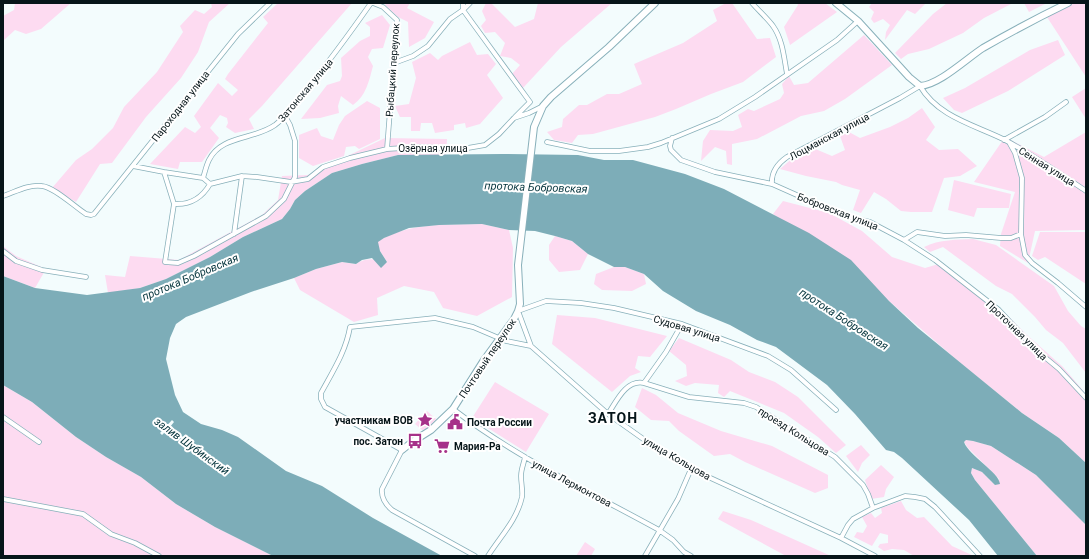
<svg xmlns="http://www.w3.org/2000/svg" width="1089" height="559" font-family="Roboto,sans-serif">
  <rect width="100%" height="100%" fill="#f3fcfd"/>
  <!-- green -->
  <path fill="#fddbf1" d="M15,3H71L41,29L26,34L15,30L3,41V16L14,10Z
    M211,3H230L209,22L198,52L181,78L146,117L112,163L100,164L76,202L52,188L76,160L92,149L113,128L124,107L157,72L183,32L180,26L195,10L204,14L212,7Z
    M278,3H352L262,106L249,119L254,129L235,133L226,127L228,123L227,118L220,115L210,128L219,138L202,162H180L178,169L150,164L185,127L195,133L201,127L194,116L218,83L232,96L238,90L225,79L228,74L268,23L263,17Z
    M387,3H410L407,8L434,22L425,38L409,47L408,22L398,17L385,5Z
    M486,3H491L515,27L534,19L538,3H612L561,47L523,88L512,74L520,65L511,58L500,56L505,43L495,32L485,33L481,26L486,20L482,11Z
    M726,3H732L757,39L770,38L776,57L743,82L711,94L676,109L655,117L593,134L578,135L572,143L554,140L547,132L562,127L563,119L579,105H587L607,94H619L642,84L634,64L683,43L717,21L713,10Z
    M797,3H825L837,12L790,45L784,27L798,5Z
    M872,3H926L915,14L907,10L885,40L886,32L890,25L883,19L874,23L871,19L874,12L869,7Z
    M947,3H1013L984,18L963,33L929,49L908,54L901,59L895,53L933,14Z
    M1024,3H1047L1029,12Z
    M1068,3H1086V77L1045,14Z
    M382,15L390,25L383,48L372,49L368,57L373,66C369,81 366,96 353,105L341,96L338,106L339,113L320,118L301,119L327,85L340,81L342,76L341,58L360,41L370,36V27L365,23Z
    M864,35L892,65L845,99L824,111L801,116L757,139L732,144V165L727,164L726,151L715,147L701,161L703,141L710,130L733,131L742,127L738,115L748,109L754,111L780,99L784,93L782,84L789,76L794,85L808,83Z
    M1058,40L1065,55L1008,91L962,113L954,110L943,98L965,88L1030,50Z
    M470,42L477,55L488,54L496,64L487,75L503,98L480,124L466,128L465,123L454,125V130L435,133L432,123H421L420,131H411V117H400L395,106L409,104L416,78L412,62L430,53L438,60L442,56Z
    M1086,88V119L1072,97Z
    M367,101L380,108V139L359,149L355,146L346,147L344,156L313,166L299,158V135L317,128L321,136L333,140L339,125L345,116Z
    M922,108L935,127L926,140L939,150L958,149L977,166L960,176L944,178L932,212H911L901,211L886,199L874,192L861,213L853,210L860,190L842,185L836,182L806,176L780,169L795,156L813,148L832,156L845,150L840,136L849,132L860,138L890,127L908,118Z
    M1086,132V230L1035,231L1028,263L1000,246L1001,234L1015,192L974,182L1005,137L1044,157Z
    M385,138L447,139L446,155H398L362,164L332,173L305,191L295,200L290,209L282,219L243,237L210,257L166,279L140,288L108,293L105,275L125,277L130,256L179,260L262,215L278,200L282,176L308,175Z
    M954,180L1011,194L1009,208H977L974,217L948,210Z
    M783,201L829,213L862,231L892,257L925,268L942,263L1001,309L1027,335L1063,367L1086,394V463L1059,438L1022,413L958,361L889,301L773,214Z
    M482,224L509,230L513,248L512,297L477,316L443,308L434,292L404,286L377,298L378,315L354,322L300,290L294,278L316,269L342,262L356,264C367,257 375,259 387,262L380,251L377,242C408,222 447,225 482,224Z
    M1040,232H1086V284L1045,257L1038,260L1032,256Z
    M555,236L572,241L588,254L580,270L559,272L549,260V245Z
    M973,239L996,245L1054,286L1068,311L1081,326L1086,329V373L1063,343L1046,330L1035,317L1012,294L996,286L943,247L930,252L924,247C939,239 958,240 973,239Z
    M3,246L16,256L46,269L35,288L3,276Z
    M614,267H625L644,274L646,284L632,291L602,290L594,284L596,274Z
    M557,315L595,318L667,336L650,357L638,356L635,368L641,372L630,376L612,392L552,344Z
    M679,338L731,360L749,372L775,382L798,397L846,445L836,453L818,437L784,413L730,391L724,397L718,393L719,385L695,383L686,386L675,381L687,376L686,365L669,351Z
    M495,382L549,414L526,452L472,418Z
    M3,385L32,402L76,437L106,457L141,477L176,504L215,527L273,556H3Z
    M642,388L656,395L678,413L721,431L772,446L828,475V488L815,493L745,462L730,454L714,456L679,431L669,421L651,420L635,407Z
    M427,411L436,419L427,429L422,430L415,424Z
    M966,440L973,441L991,446L1036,475L1086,525V556H1037L975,480L971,473L972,468L982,472L995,485L999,479L968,448L964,442Z
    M861,445L870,455L862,463L858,472L846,456Z
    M881,465L894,477L886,489L884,497L871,499L865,480Z
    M901,501L906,510L917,518L924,517L952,546L974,556H914L904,550L892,549L884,551L878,547L880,544L888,543V535L880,533L872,546L854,537L857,532L863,533L867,526L862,517L871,513L875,518L882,513L881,508Z
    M723,511L751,520L831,556H786L718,519Z
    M585,542L595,549L591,556H576Z"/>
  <!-- water -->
  <path fill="#7dadb8" d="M502,154L578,155L604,160H633L685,174L724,189L809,233L851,260L889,301L918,328L1022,413L1059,438L1086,463V525L1036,475L991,446L973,441L966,440L964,442C969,456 999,472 1000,484L995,485L982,472L972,468L971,473L975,480L1037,556H998L969,520L902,458L894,452L886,450L855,414L827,385L776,347L757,340L730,325L696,311L663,291L644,274L625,267H614L588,254L572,241L555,236L535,231L509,230L482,224L439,225L409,228L384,238L378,242L380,251L387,262L381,268L372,258L362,260L356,264L342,262L316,269L294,278L251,292L186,317L176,324L170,338L166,359L175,395L183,412L201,424L222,430L238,437L286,471L322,486L373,518L442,556H273L215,527L176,504L141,477L106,457L76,437L32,402L3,385V276L35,288L87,295L140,288L166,279L210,257L243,237L282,219L290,209L295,200L305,191L332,173L362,164L398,155Z"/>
  <!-- pier -->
  <path fill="#f3fcfd" d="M172,420L174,422L170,427L176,433L187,439L205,452L203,454L168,429L162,435L160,433Z"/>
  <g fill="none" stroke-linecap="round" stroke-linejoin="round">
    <defs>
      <path id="street" d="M373,3L383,7L397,20L387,149
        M463,3V10L530,102L515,117
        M752,3C759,11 767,18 773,26C783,40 784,58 787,74
        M394,63L413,56L428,46L450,19L463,10L470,3
        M672,138L670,146L671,150L681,160L715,172L772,184L844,216L870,222L904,240L917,232L945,236L966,235L1001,238H1011L1021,234
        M1004,140L1045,117L1066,102
        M547,142L590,151H619L648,147L661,143L719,119L755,97L837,40L858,21
        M1010,144L1015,153L1022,178L1021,234L1025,255L1032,263L1058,283L1086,307
        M133,166L164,172L203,178C205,172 206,166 209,160C221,135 254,140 275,125C287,116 296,103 305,91C328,63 350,33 371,3
        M164,172L174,204L165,262L178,263L194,256L266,216L284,199L295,177V141L290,125L285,116
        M203,178L210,184L242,176L257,177L291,182L308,179L323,167L350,158L387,149L420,147L462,149L485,145L499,134L514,118L529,113L543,106
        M772,184C771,172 777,164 787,157L900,98L920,86C938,117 975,125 1005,140C1033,155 1059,173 1086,191
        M3,196C15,192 29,184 42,186C54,187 75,207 86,214L91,215L94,214L238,34L270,3
        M174,204C190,205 202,198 210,184
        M234,234L242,176
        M904,240L935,260L999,310L1035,349L1059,369L1086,398
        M3,251L16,261L42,270L86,277
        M644,383L689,397L744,403L756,407L835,457L863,485L868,494L873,508
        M453,409C517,458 590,492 659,530L673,540L684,552L691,556
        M836,410L791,370L768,356L682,324L614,308L581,303L546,301L518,311L531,346L608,414L656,448L691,469L841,538L875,556
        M608,414C616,402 626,379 644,383L666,352L682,324
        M3,417L39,442
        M3,499L83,514L111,534L135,543L159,556
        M841,538L848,525L853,519L873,508L905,496L915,497L925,499L935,507L980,556
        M475,556L392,510C385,504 381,498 382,489L402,450L325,407L321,399V393C333,371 346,351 350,327L435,318L473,327L506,341L531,346
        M488,556C500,537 517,520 522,497C523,490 521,483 521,476C521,469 524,463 525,457
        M645,556L678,499L691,469"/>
      <path id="secondary" d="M836,3L858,21L909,77L920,86C939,85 966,59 983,48C1011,32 1039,17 1068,3
        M402,450L412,442L431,430L453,409L484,360L514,319L518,311L520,304L518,265L534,127L543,106L551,97L609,47L655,3"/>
    </defs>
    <!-- street casing -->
    <use href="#street" stroke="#88b0ba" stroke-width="5.5"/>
    <!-- secondary casing -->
    <use href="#secondary" stroke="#88b0ba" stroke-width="8"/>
    <!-- street -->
    <use href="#street" stroke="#fff" stroke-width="4"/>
    <!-- secondary -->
    <use href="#secondary" stroke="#fff" stroke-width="6"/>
  </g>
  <!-- icons -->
  <defs>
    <symbol id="sight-bare" viewBox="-9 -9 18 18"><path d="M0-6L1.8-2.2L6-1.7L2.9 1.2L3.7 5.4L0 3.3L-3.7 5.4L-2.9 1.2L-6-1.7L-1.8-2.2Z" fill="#a63189" stroke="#fff" stroke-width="2.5" paint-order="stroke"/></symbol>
    <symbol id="civic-bare" viewBox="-9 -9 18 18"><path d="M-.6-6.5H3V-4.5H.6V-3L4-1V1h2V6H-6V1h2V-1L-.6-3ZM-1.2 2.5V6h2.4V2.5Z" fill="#a63189" stroke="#fff" stroke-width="2.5" paint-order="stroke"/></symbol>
    <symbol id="bus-bare" viewBox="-9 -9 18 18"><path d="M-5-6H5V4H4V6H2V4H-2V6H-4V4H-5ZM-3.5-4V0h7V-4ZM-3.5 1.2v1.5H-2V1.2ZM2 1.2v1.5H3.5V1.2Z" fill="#a63189" stroke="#fff" stroke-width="2.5" paint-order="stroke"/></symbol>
    <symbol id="supermarket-bare" viewBox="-9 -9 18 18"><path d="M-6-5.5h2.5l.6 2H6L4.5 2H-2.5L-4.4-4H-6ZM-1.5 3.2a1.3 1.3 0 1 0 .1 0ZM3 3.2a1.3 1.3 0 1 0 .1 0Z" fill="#a63189" stroke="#fff" stroke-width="2.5" paint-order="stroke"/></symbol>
  </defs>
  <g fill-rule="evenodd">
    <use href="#sight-bare" x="414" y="409" width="22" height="22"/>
    <use href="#civic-bare" x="444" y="411" width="22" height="22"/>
    <use href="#bus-bare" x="404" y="430" width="22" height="22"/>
    <use href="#supermarket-bare" x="431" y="435" width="22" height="22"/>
  </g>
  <g text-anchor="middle" stroke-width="4" stroke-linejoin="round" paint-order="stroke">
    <!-- street labels -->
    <g font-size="10" fill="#061519" stroke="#fff">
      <text transform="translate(392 70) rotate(-86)" y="4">Рыбацкий переулок</text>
      <text transform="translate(305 90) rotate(-50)" y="4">Затонская улица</text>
      <text transform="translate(180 106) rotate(-52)" y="4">Пароходная улица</text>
      <text transform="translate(829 136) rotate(-28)" y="4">Лоцманская улица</text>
      <text x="433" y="152">Озёрная улица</text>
      <text transform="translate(1047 166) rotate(32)" y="4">Сенная улица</text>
      <text transform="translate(838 211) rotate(21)" y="4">Бобровская улица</text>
      <text transform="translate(687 328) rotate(17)" y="4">Судовая улица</text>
      <text transform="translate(1017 330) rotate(44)" y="4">Проточная улица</text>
      <text transform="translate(487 358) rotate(-56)" y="4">Почтовый переулок</text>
      <text transform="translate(794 431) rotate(32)" y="4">проезд Кольцова</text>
      <text transform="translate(677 458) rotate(30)" y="4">улица Кольцова</text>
      <text transform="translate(572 483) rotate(28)" y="4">улица Лермонтова</text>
    </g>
    <!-- poi labels -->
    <g font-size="10" font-weight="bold" fill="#061519" stroke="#fff" text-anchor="end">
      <text x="413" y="424">участникам ВОВ</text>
      <text x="467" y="426" text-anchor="start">Почта России</text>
      <text x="403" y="445">пос. Затон</text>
      <text x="454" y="450" text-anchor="start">Мария-Ра</text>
    </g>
    <!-- water labels -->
    <g font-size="11" font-style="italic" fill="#04343c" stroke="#fff">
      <text transform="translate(536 187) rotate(2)" y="4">протока Бобровская</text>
      <text transform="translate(190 277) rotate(-23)" y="4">протока Бобровская</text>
      <text transform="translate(844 319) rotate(33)" y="4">протока Бобровская</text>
      <text transform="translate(192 446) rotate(36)" y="4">залив Шубинский</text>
    </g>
    <!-- district labels -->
    <g font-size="14" font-weight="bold" letter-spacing="1" fill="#061519" stroke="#fff">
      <text x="613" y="423">ЗАТОН</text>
    </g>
  </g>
  <!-- border -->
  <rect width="1089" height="559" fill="none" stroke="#061519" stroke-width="8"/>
</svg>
